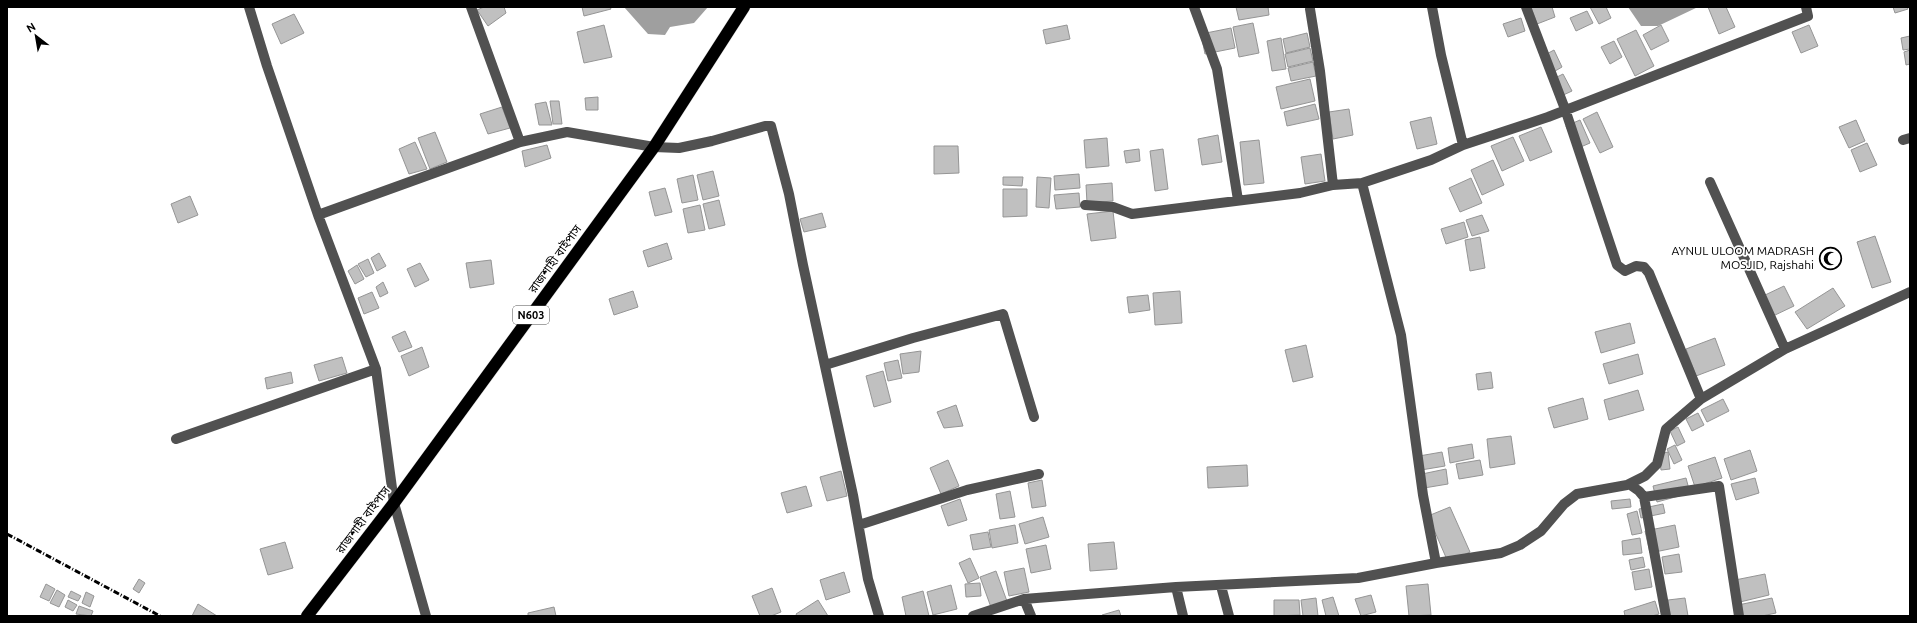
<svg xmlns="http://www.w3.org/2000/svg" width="1917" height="623" font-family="Ubuntu,'Noto Sans Bengali',sans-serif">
  <rect width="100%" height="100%" fill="#fff"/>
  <!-- water -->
  <path fill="#9f9f9f" d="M624,7H708L694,23L670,27L665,35L648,34Z
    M1628,7H1698L1658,26H1641Z"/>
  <!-- building -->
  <path fill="#c0c0c0" stroke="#959595" d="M484,7H504L506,13L488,26L477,10Z
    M582,7H610L611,9L584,16Z
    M1236,7H1268L1269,15L1239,20Z
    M1531,7H1552L1555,17L1537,24Z
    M1590,7H1606L1611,18L1599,24Z
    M1708,7H1726L1735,27L1719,34Z
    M1893,7H1907L1908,9L1895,13Z
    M1587,11L1593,23L1576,31L1570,18Z
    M294,14L304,33L281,44L272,24Z
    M1521,18L1525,31L1508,37L1503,24Z
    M1253,23L1259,53L1239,57L1233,27Z
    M604,25L612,57L584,63L577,32Z
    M1067,25L1070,39L1046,44L1043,30Z
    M1661,25L1669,41L1651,50L1643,35Z
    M1809,25L1818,46L1801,53L1792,32Z
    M1231,28L1235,48L1205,54L1201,34Z
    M1636,30L1654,66L1635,76L1617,39Z
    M1307,33L1310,47L1286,53L1283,39Z
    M1910,36V49L1903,50L1901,38Z
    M1281,38L1286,69L1272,71L1267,41Z
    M1614,41L1622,57L1610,64L1601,47Z
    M1310,48L1313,61L1288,67L1285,54Z
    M1554,50L1562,67L1550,74L1541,57Z
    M1910,50V64L1906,65L1904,52Z
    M1313,62L1316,76L1291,81L1288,68Z
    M1563,74L1572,91L1559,97L1551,80Z
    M1310,79L1315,101L1281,109L1276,87Z
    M598,97V110H586L585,98Z
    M550,101H559L562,124H553Z
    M546,102L552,125H539L535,104Z
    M1315,104L1319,119L1287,126L1284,112Z
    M502,107L510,128L488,134L480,114Z
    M1349,109L1353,135L1333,139L1329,112Z
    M1597,112L1613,147L1600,153L1583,119Z
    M1431,117L1437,144L1417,149L1410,122Z
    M1580,120L1590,143L1576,149L1566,126Z
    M1856,120L1865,141L1849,148L1839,127Z
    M1541,127L1552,152L1530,161L1519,136Z
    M435,132L447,162L430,169L418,138Z
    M1218,135L1222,162L1202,165L1198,139Z
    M1513,137L1524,161L1502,171L1491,146Z
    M1107,138L1109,166L1086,168L1084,140Z
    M1259,140L1264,183L1244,185L1240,142Z
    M415,142L427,169L409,174L399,149Z
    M1867,143L1877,165L1860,172L1851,150Z
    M547,145L551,158L525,167L522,151Z
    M934,146H958L959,173L934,174Z
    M1139,149L1140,161L1126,163L1124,151Z
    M1163,149L1168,189L1155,191L1150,151Z
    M1321,154L1325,181L1305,184L1301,157Z
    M1493,160L1504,185L1482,195L1471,170Z
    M713,171L719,196L703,200L697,175Z
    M1079,174L1080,188L1055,190L1054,176Z
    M693,175L698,200L682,203L677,179Z
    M1003,177H1023L1022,186L1003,185Z
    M1037,177L1051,178L1049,208L1036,207Z
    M1471,178L1482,203L1460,212L1449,188Z
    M1112,183L1113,201L1087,203L1086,185Z
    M665,188L672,212L655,216L649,192Z
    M1003,189H1027V216L1003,217Z
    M1079,193L1080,207L1056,209L1054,195Z
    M190,196L198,215L178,223L171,204Z
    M719,200L725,225L709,229L703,204Z
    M700,205L705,230L688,233L683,209Z
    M1113,211L1116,238L1091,241L1087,214Z
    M822,213L826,227L804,232L800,219Z
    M1482,215L1489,231L1472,236L1466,220Z
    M1464,222L1468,237L1446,244L1441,229Z
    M1875,236L1891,282L1872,288L1857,242Z
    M1480,237L1485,268L1470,271L1465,240Z
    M667,243L672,259L648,267L643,251Z
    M379,253L386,266L377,271L371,258Z
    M368,259L374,273L366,277L358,264Z
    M491,260L494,284L470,288L466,263Z
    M420,263L429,280L415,287L407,269Z
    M357,265L364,279L355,284L348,271Z
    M383,282L388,293L380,297L376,287Z
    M1784,286L1794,306L1773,316L1763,296Z
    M1833,288L1845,306L1807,329L1795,312Z
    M633,291L638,307L614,315L609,299Z
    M1180,291L1182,323L1155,325L1153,293Z
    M372,292L379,308L364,314L358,298Z
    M1148,295L1150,310L1129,313L1127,297Z
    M1630,323L1635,343L1601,353L1595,332Z
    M405,331L412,347L399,352L392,337Z
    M1715,338L1725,365L1696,376L1686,349Z
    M1306,345L1313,377L1293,382L1285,350Z
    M422,347L429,367L409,376L401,356Z
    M921,351L919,372L903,374L900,354Z
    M1638,354L1643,374L1609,384L1603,364Z
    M342,357L347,373L319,381L314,365Z
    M898,360L902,378L888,381L884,363Z
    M883,371L891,402L874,407L866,376Z
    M291,372L293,383L267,389L265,378Z
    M1491,372L1493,388L1478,390L1476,374Z
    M1638,390L1644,410L1609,420L1604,400Z
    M1583,398L1588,419L1554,428L1548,408Z
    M1723,399L1729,411L1707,422L1701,410Z
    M956,405L963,426L944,428L937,412Z
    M1698,413L1704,425L1692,431L1686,419Z
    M1678,427L1685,442L1677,446L1670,431Z
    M1511,436L1515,464L1490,468L1487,439Z
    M1472,444L1474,458L1450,463L1448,448Z
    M1675,445L1682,460L1674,464L1667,449Z
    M1750,450L1757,471L1731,480L1724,459Z
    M1442,452L1445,466L1421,470L1419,456Z
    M1668,452L1670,469L1661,470L1659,454Z
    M1715,457L1722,478L1695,487L1688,466Z
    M948,460L959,486L941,494L930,468Z
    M1480,460L1483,475L1459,479L1456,464Z
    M1247,465L1248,486L1208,488L1207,467Z
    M1446,469L1448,484L1424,488L1422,474Z
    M841,471L847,496L827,501L820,477Z
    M1686,478L1690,493L1657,502L1653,486Z
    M1755,478L1759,493L1736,500L1731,484Z
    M1042,480L1046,506L1032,508L1028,483Z
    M806,486L812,506L787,513L781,493Z
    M1010,491L1015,517L1000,519L996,494Z
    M960,499L967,520L948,526L941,506Z
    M1630,499L1631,507L1612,509L1611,501Z
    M1663,504L1665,513L1641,518L1639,509Z
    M1450,507L1470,552L1448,562L1428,516Z
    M1637,511L1642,533L1632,535L1627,514Z
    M1043,517L1049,537L1025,544L1019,524Z
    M1015,525L1018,543L992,548L989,530Z
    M1675,525L1679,547L1650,553L1645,531Z
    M988,532L991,547L973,550L970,535Z
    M1640,538L1642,553L1623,555L1622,541Z
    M285,542L293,568L268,575L260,549Z
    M1114,542L1117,569L1090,571L1088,544Z
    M1046,545L1051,569L1031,573L1026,549Z
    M1679,554L1682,572L1665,574L1662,557Z
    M1643,557L1645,567L1631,570L1629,560Z
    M970,558L979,578L968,583L959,563Z
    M1024,568L1029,592L1009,596L1004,572Z
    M1649,569L1652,587L1635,590L1632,572Z
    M996,571L1008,604L992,610L980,577Z
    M844,572L850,592L826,600L820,580Z
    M1765,574L1769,595L1740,602L1735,580Z
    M139,579L145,583L139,593L133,589Z
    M980,583L981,596L966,597L965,584Z
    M46,584L55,589L49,601L40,597Z
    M1428,584L1431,615L1409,616L1406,586Z
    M951,585L957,609L933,615L927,592Z
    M772,588L781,612L771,616H760L752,596Z
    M57,590L65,595L59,607L50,603Z
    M71,591L81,596L78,601L68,597Z
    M923,591L929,616H906L902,597Z
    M86,592L94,596L90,607L82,603Z
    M1371,595L1376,612L1361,616L1355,599Z
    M1333,597L1339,616H1326L1322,600Z
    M1316,598L1318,616H1303L1301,600Z
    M1685,598L1688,616H1669L1668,600Z
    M1772,598L1776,613L1762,616H1740L1738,605Z
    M68,600L77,605L73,611L65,607Z
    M818,600L828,616H797L796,614Z
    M1274,600H1299L1300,615L1274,616Z
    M1655,601L1659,614L1652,616H1625L1624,611Z
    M198,604L217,616H192Z
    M79,606L93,611L91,616L76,614Z
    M554,607L556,616H528V613Z
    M1119,610L1121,616H1102V615Z"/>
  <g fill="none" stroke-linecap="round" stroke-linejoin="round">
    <defs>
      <path id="highway" d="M307,616L394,503L654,147L744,7"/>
    </defs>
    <!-- highway casing -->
    <use href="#highway" stroke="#dbdbdb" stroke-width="13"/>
    <!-- minor -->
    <path stroke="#515151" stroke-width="10" d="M249,7L267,66L318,215L376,369L394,503L426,616
      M471,7L520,142
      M1194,7L1217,69L1238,200
      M1432,7L1441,55L1463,145
      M1526,7L1565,109L1617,265L1625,271L1636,266L1644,267L1649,273L1701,399
      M1310,9L1320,71L1333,185
      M1903,140L1910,138
      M1710,182L1785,349
      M1085,205L1113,207L1132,214L1300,193L1333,185L1362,183
      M318,215L520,142L567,132L654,147L679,148L712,141L765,126H771L789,194L803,265L853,495L868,579L879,616
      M825,365L913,338L1003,314L1034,417
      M176,439L376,369
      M1629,484L1639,491L1644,497L1719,486L1739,616
      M1644,497L1666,616
      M859,525L967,490L1039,474
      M1436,563L1501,553L1520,545L1541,531L1564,504L1577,494L1627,485L1645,476L1657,464L1666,429L1701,399L1785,349L1910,292
      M1221,586L1229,616
      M1176,587L1183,616
      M1024,599L1031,616
      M973,616L1024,599L1176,587L1358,578L1436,563L1423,495L1401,335L1362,183L1431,160L1463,145L1548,117L1808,16L1806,7"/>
    <!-- highway -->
    <use href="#highway" stroke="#000" stroke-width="12"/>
    <!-- rail -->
    <path stroke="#000" stroke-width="3" stroke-dasharray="6 2 1 2" stroke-linecap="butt" d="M7,534L160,616"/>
  </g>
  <!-- icons -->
  <defs>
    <symbol id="mosque-ring" viewBox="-11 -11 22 22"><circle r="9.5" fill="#fff" stroke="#000" stroke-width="1.5"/><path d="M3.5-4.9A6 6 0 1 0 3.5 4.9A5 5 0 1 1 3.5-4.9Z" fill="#000"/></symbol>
  </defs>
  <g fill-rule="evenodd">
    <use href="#mosque-ring" x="1818" y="246" width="25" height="25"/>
  </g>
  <g text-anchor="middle" stroke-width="3.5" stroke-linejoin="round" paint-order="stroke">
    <!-- shield labels -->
    <rect fill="#fff" stroke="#4c4c4c" stroke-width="1" x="513" y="306" width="36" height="18" rx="3"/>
    <g font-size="11" font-weight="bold" fill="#000">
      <text x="531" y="319">N603</text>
    </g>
    <!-- poi labels -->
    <g font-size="12" fill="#000" stroke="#fff" text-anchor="end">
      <text x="1814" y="255">AYNUL ULOOM MADRASH<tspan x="1814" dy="14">MOSJID, Rajshahi</tspan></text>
    </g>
    <!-- street labels -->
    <g font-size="12" fill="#000" stroke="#fff">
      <text transform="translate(555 259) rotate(-54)" y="4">রাজশাহী বাইপাস</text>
      <text transform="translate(363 520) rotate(-53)" y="4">রাজশাহী বাইপাস</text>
    </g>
  </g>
  <!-- border -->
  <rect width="1917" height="623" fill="none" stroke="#000000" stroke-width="16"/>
  <!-- north arrow -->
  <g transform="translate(36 36) rotate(329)" stroke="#ffffff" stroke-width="3" paint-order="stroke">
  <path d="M0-3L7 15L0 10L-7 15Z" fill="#000000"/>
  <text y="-6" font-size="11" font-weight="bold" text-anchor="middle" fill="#000000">N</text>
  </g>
</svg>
